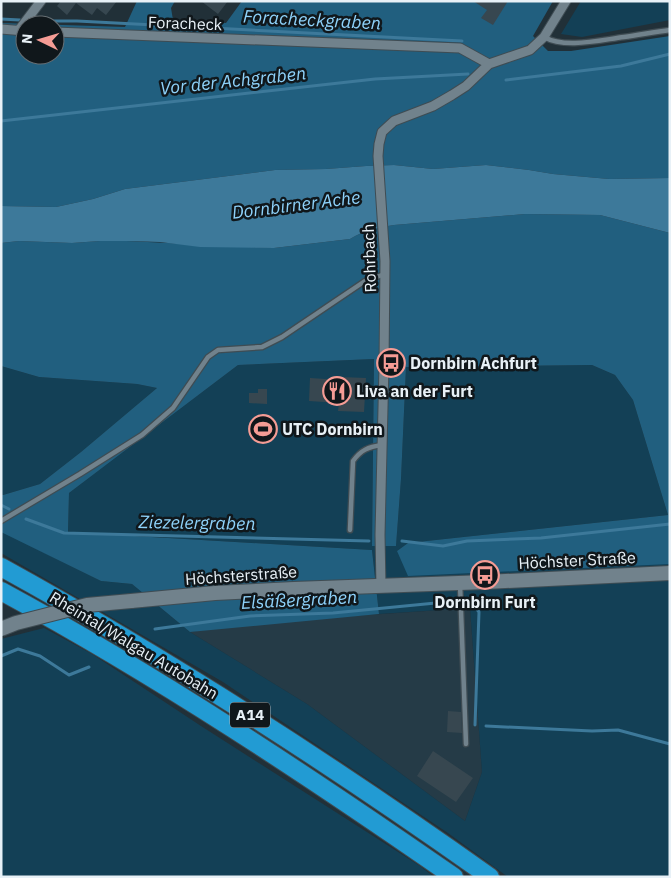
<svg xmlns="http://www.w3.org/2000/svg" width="671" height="878" font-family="'IBM Plex Sans',sans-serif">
  <rect width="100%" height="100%" fill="#213038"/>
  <!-- built -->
  <path fill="#253b47" d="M470,608L482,772L465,821L307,704L190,632L251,623Z"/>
  <!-- green -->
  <path fill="#134056" d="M581,1H670V20L582,37L561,34Z
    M374,359L372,546L396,545L401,479L406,367L592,365L615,375L633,400L668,515L408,543L397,551L670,558V877H508L448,833L223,682L1,553V531L101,581L132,584L190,632L307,704L465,821L482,772L470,608L379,614L372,550L68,532L69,493L238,365Z
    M1,366L39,377L137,384L157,388L81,452L40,484L3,495L1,494Z
    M44,628L92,654L201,726L420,866L434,877H1V639Z"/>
  <!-- forest -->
  <path fill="#215f7f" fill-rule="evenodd" d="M137,1H175L171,8L173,20L226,23L242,1H553L533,36L548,51H571L670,36V178L609,179L553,174L529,170L486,165L433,169L394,165L366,166L326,169L275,170L125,189L93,199L56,207L1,206V23L125,27ZM25,25H55V55H25Z
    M525,214L600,215L670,233V564L408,576L397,551L408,543L668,515L633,400L615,375L592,365L406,367L401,479L396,546H372L374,359L238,365L69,493L68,532L372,550L379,614L190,632L132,584L101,581L1,532V494L3,495L40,484L81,452L157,388L137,384L39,377L1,366V243L19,241L72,243L100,241H127L274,248L350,239C364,230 378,228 394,225Z"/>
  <!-- water -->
  <path fill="#3d799a" d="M394,165L433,169L486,165L529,170L553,174L609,179L670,178V233L600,215L525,214L394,225C378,228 364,230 350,239L274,248L200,247L160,242L127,241H100L72,243L19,241L1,243V206L56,207L93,199L125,189L275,170L326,169L366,166Z"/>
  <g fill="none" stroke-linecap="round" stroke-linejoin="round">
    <!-- stream -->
    <path stroke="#3d799a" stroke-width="3" d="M1,19L20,20
      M41,21H77L462,41
      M506,80L621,66L670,54
      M1,121L375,79L468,74
      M1,505L9,509
      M26,519L64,533L369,541
      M402,541L443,546L467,541L541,538L670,524
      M473,604L479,612L475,725
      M155,629L250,616L333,613L446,602
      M1,656L18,649L40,656L69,675L89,667
      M486,726L592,731L618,730L670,744"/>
  </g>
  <!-- building -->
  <path fill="#374750" d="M61,1H117L106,15L97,8L92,15L76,3L67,15L57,6Z
    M201,1H228L218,14Z
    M473,1H508L493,25L481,18L487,10Z
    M341,377L366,378L364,412L338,411L339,403L309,401L310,378L341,380Z
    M258,389H267V404L249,403V393H258Z
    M448,711L461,712L462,733L447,732Z
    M433,751L473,778L456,802L417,776Z"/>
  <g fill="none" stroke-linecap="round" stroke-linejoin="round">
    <defs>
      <path id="service" d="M544,37C565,49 600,40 624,37C639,35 654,32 670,30
        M1,521L80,474L142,435L173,408L208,357L218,350L262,347L282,337L365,281L385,274
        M350,530L353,461C361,450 368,447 382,445
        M460,584L466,744"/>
      <path id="minor" d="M1,29L25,31
        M19,30L41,1
        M55,32L460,48L489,64
        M381,587L380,535L384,365L385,261L378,156L379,144L382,132L394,121L433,106L452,95L466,86L489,64L530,50L544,37L566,1"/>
      <path id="secondary" d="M131,601L215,593L294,589L486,582L670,573"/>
      <path id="motorway" d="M1,567C170,660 332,765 490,877
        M1,591C158,676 307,775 454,877"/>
    </defs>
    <!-- service casing -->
    <use href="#service" stroke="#3f4c53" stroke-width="7"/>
    <!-- minor casing -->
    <use href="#minor" stroke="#3f4c53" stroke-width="11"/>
    <!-- secondary casing -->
    <use href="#secondary" stroke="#3f4c53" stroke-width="16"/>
    <!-- motorway casing -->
    <use href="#motorway" stroke="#3f4c53" stroke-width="20"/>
    <!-- service -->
    <use href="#service" stroke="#71828c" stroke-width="4.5"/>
    <!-- minor -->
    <use href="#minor" stroke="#71828c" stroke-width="9"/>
    <!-- secondary -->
    <use href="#secondary" stroke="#71828c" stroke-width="14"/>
    <!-- motorway -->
    <use href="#motorway" stroke="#229bd3" stroke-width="18"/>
    <defs>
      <path id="secondary-bridge" d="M1,629L16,623L87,605L131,601"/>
    </defs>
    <!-- secondary-bridge casing -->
    <use href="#secondary-bridge" stroke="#3f4c53" stroke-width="16" stroke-linecap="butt"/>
    <!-- secondary-bridge -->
    <use href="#secondary-bridge" stroke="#71828c" stroke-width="14"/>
  </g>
  <!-- icons -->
  <defs>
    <symbol id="bus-ring" viewBox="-11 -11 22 22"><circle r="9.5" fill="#10171b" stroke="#f59c95" stroke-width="1.5"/><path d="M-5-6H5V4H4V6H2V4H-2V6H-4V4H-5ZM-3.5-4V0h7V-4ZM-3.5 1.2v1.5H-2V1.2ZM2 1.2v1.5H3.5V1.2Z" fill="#f59c95"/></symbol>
    <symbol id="restaurant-ring" viewBox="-11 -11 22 22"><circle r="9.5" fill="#10171b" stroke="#f59c95" stroke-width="1.5"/><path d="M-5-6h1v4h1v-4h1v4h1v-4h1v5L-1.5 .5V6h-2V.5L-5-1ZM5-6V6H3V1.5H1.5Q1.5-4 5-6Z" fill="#f59c95"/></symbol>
    <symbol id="stadium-ring" viewBox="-11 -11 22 22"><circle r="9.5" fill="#10171b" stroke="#f59c95" stroke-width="1.5"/><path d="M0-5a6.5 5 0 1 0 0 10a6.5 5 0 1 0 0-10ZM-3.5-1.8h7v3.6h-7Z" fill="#f59c95"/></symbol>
  </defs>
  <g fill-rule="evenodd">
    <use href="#bus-ring" x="375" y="347" width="32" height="32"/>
    <use href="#restaurant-ring" x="321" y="375" width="32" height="32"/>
    <use href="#stadium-ring" x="247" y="413" width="32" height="32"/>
    <use href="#bus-ring" x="469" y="559" width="32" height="32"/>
  </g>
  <g text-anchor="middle" stroke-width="5" stroke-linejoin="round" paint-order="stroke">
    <!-- shield labels -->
    <rect fill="#10171b" stroke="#a7b0b5" stroke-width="1" x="230" y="702.5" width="40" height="25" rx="4"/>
    <g font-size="15" font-weight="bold" fill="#e8f1f7">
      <text x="250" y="720">A14</text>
    </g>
    <!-- street labels -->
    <g font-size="16" fill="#e8f1f7" stroke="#10171b">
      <text transform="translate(185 23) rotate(2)" y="6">Foracheck</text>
      <text transform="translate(369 258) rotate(-92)" y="6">Rohrbach</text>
      <text transform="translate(577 560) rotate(-3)" y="6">Höchster Straße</text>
      <text transform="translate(241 575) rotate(-4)" y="6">Höchsterstraße</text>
      <text transform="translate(134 645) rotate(31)" y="6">Rheintal/Walgau Autobahn</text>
    </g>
    <!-- poi labels -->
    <g font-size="16" font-weight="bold" fill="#e8f1f7" stroke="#10171b" text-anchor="start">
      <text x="410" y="369">Dornbirn Achfurt</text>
      <text x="356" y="397">Liva an der Furt</text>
      <text x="282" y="435">UTC Dornbirn</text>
      <text x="485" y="608" text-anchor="middle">Dornbirn Furt</text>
    </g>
    <!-- water labels -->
    <g font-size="18" font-style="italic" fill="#8ed2fa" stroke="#10171b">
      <text transform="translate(312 20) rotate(3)" y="6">Foracheckgraben</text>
      <text transform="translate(233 81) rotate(-6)" y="6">Vor der Achgraben</text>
      <text transform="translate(296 205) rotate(-7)" y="6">Dornbirner Ache</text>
      <text transform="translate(197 523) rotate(1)" y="6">Ziezelergraben</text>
      <text transform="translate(299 600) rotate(-3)" y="6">Elsäßergraben</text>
    </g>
  </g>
  <!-- border -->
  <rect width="671" height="878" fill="none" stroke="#e8f1f7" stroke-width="5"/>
  <!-- north arrow -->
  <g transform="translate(40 40) rotate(275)"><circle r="24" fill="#10171b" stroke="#666e73"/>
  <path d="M0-4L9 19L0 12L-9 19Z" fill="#f59c95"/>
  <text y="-8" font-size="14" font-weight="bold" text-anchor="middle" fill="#e8f1f7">N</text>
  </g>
</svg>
